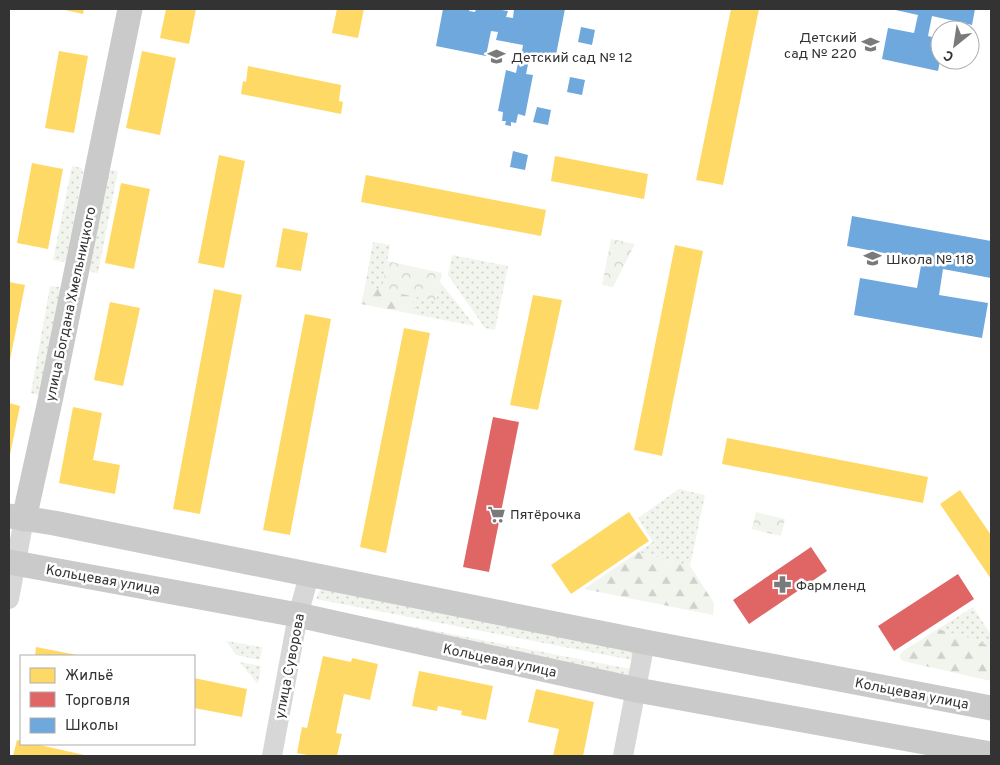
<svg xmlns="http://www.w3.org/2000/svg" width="1000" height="765" font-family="Overpass,sans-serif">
  <defs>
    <pattern id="grass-dots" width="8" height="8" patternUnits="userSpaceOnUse" patternTransform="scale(1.25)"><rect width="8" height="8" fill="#f1f5ed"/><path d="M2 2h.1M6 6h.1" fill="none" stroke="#cfd2cc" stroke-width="1.8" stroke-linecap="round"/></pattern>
    <pattern id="forest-firs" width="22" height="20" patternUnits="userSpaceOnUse" patternTransform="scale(1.25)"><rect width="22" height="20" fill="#f1f5ed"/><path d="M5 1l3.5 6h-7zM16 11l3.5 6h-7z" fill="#cfd2cc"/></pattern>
    <pattern id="park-crowns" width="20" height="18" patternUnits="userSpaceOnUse" patternTransform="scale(1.25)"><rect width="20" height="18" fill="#f1f5ed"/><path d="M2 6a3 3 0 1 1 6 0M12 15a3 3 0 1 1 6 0" fill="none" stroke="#cfd2cc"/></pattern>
  </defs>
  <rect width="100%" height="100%" fill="#fff"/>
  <!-- grass -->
  <path fill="url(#grass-dots)" d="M72,166L81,168L83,172L66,260L64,262L53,260Z
    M111,170L118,171L98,273L91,272L88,267L107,171Z
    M373,242L390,245L382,290L365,286Z
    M452,255L508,266L495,330L485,328L448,275Z
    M440,282L475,326L418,315L410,295L436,301Z
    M50,286L59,287L61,292L39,395L31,393Z
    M679,489L705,495L690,566L638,552L653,542L638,518Z
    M325,589L634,650L637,661L316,599L320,590Z
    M313,607L635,670L631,675L625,677Z
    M973,607L991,635V647L975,640L938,629Z
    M226,641L262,647L260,660L236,655Z
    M239,662L261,666L258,684Z"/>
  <!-- forest -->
  <path fill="url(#forest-firs)" d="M365,286L410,295L418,315L361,304Z
    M638,552L690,566L714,603L713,615L584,589Z
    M938,629L975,640L991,647V681L903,661L899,657L903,651Z"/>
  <!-- park -->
  <path fill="url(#park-crowns)" d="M611,239L635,244L613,287L602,285Z
    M387,261L442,273L436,301L382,290Z
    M756,512L785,519L781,536L752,529Z"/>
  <!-- homes -->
  <path fill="#ffd966" d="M60,9H84L83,14Z
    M166,9H196L189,44L160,38Z
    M337,9H364L358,38L332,33Z
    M731,9H759L723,185L696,180Z
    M59,51L88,56L74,133L45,128Z
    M142,51L176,58L160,135L126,128Z
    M248,66L341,85L339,101L343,102L341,114L241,94L243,81L246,82Z
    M219,155L245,161L224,268L198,263Z
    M555,156L648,174L644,199L551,181Z
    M32,163L63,169L48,249L17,243Z
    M366,175L546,210L541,236L361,202Z
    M121,183L150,189L134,269L105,263Z
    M283,228L308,233L301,271L276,267Z
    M675,245L703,251L662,456L634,450Z
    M9,282L25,285L10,360H9Z
    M214,289L242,295L200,514L173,509Z
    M533,295L562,300L538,410L510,405Z
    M110,302L140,308L123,386L94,380Z
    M305,314L331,319L290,535L263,530Z
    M404,328L430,333L386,553L360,547Z
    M9,403L20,406L10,455H9Z
    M73,407L102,413L93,460L120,465L115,494L59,483Z
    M727,438L928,477L923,503L722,464Z
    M960,490L991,535V579L940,504Z
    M629,512L649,541L571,594L551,565Z
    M36,647L77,655L76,656H35Z
    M323,656L351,662L352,658L378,664L370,700L344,694L336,733L342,734L337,756H312L297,753L302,727L307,728Z
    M419,671L493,686L486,720L461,715L462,711L438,706L437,711L412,706Z
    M194,678L247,689L242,717L194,708Z
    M536,689L594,702L583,756H553L559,729L528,722Z
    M17,740L21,741V744H35L89,756H13Z"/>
  <!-- shops -->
  <path fill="#e06666" d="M493,417L519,422L489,572L463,567Z
    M811,547L827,571L749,624L733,600Z
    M958,574L974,599L894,651L878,626Z"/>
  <!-- schools -->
  <path fill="#6fa8dc" d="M443,9H470L469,11L475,12L476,9H495L508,11L506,17L513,18L514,9H565L555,60L530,55L526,74L533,75L525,116L518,114L516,123L511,122V126L505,125L506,121H502L503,112L498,111L506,70L516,73L519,58L515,57L517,51H522L523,45L496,40L498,32L491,31L486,56L436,46Z
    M891,9H975L972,25L932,16L928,36L940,39V61L938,71L882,59L888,28L914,33L918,15Z
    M581,27L595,30L592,45L578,42Z
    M570,77L585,80L582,95L567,92Z
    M537,107L551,110L548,125L533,122Z
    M513,151L528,155L525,170L510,167Z
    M852,216L991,241V278L943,269L939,295L988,303L982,338L854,315L860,278L917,288L922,260L847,246Z"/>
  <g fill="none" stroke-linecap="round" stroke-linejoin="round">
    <!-- minor -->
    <path stroke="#d7d7d7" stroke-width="20" d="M9,599L24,519
      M272,756L298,615L309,576
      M623,756L645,642"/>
    <!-- major -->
    <path stroke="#cacaca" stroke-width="25" d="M9,516L54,523L645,642L991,708
      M24,519L50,401L130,9
      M9,562L298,615L637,690L991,754"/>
  </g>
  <!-- icons -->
  <defs>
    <symbol id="school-bare" viewBox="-9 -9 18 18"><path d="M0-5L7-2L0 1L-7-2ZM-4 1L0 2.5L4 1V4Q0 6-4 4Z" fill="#7a7a7a" stroke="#fff" stroke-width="2.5" paint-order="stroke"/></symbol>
    <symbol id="supermarket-bare" viewBox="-9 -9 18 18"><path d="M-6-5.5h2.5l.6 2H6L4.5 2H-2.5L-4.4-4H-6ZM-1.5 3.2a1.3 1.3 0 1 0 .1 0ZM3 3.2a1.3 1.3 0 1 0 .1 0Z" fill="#7a7a7a" stroke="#fff" stroke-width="2.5" paint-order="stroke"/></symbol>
    <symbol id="pharmacy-bare" viewBox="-9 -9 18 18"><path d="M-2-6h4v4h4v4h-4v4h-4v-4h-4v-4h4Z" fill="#7a7a7a" stroke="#fff" stroke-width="2.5" paint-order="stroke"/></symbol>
  </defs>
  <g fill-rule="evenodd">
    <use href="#school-bare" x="858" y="32" width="25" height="25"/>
    <use href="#school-bare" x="484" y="44" width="25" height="25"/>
    <use href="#school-bare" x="860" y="246" width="25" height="25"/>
    <use href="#supermarket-bare" x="484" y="502" width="25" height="25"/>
    <use href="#pharmacy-bare" x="770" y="572" width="25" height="25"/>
  </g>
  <g text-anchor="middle" stroke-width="5" stroke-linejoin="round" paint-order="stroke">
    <!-- poi labels -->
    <g font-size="14" fill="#333" stroke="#fff" text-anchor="start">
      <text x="857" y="42" text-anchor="end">Детский<tspan x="857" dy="16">сад № 220</tspan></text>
      <text x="511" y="62">Детский сад № 12</text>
      <text x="886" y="264">Школа № 118</text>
      <text x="510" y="519">Пятёрочка</text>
      <text x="796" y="590">Фармленд</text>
    </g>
    <!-- street labels -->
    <g font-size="14" fill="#333" stroke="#fff">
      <text transform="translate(70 304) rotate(-78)" y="5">улица Богдана Хмельницкого</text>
      <text transform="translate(103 579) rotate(10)" y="5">Кольцевая улица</text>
      <text transform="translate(500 660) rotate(12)" y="5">Кольцевая улица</text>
      <text transform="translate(289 666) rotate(-79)" y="5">улица Суворова</text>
      <text transform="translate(912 693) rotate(11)" y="5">Кольцевая улица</text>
    </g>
  </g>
  <!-- border -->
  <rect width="1000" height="765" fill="none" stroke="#333333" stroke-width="20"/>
  <!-- legend -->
  <rect x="20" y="655" width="175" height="90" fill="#ffffff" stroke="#adadad"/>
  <rect x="30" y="668" width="25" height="15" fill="#ffd966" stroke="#adadad"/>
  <text x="65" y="680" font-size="15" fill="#333333">Жильё</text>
  <rect x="30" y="692" width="25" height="15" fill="#e06666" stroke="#adadad"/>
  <text x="65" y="705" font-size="15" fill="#333333">Торговля</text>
  <rect x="30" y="718" width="25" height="15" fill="#6fa8dc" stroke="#adadad"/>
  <text x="65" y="730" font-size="15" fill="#333333">Школы</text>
  <!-- north arrow -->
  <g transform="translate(955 45) rotate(210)"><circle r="24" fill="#ffffff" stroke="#adadad"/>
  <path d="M0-4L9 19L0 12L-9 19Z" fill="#7a7a7a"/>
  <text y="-8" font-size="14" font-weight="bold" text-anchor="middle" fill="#333333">С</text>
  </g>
</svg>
